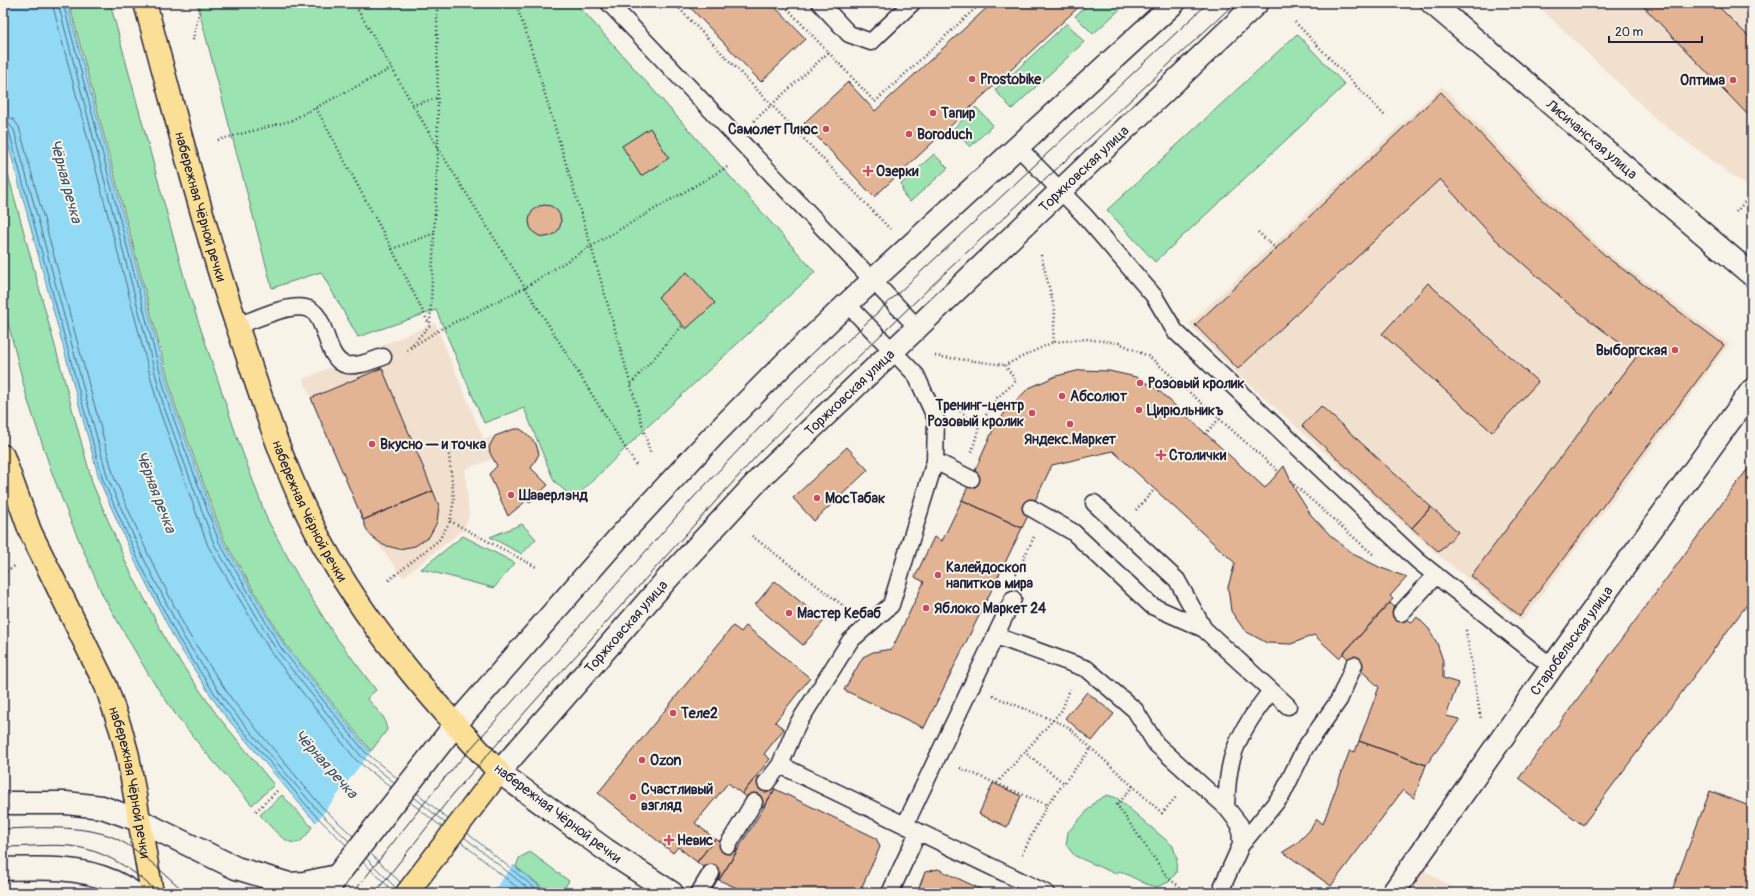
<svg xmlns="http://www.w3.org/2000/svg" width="1755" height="896" font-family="Pangolin,sans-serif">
  <rect width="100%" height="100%" fill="#f7f3e8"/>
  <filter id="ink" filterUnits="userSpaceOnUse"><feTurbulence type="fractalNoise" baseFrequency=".025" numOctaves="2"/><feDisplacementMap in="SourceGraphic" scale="8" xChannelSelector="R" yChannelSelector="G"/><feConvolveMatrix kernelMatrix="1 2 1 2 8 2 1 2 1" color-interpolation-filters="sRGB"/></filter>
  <g filter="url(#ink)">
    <!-- built -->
    <path fill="#f1e0ce" d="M1535,3H1752V190L1656,119Z
      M1442,86L1543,194L1609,254L1729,344L1522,621L1438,555L1236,372L1189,324Z
      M435,323L484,440L514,429H520L526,433L532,438L539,450L538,459L531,468L548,485L529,503L527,500L508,516L489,474L497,466L492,459L465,469L469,516L464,529L403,577L366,528L303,379Z
      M1419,868L1463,893H1402Z"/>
    <!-- green -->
    <path fill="#9be3b1" stroke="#5e8276" d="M69,3H110L187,288L238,440L267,519L299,578L333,633L376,690L367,698L384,718L387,730L371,751L285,644L224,540L175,405Z
      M197,3H576L815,272L644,430L574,499L554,481L524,408L484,423L436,310L358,337L321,272L272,288Z
      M1089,3H1127L1093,34L1075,16Z
      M1067,23L1084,42L1012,109L995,90Z
      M1297,34L1345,85L1155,262L1107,210Z
      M976,107L993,125L970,147L953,129Z
      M934,154L948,168L910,202L904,195L901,184Z
      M3,156L93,485L127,565L169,646L217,715L274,785L252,805L206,753L176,715L150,677L103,596L69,517L52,473L27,398L3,303Z
      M522,524L536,539L522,554L490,537Z
      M463,536L515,563L494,588L421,569Z
      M282,795L312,827C309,831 306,837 302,840C289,852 268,823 260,815Z
      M1107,795L1117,798L1173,846L1177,859L1176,873L1169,882L1157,887L1146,884L1120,871L1116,874L1075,856L1066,845L1068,832L1096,801Z
      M530,852L569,881L561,893H550L516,867L519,858Z"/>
    <!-- water -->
    <path fill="#92d9f4" stroke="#6590aa" d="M3,3H67L173,405L222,540L284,645L368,750L548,893H390L310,816L221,711L175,640L135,561L100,482L3,125Z"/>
    <!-- pier -->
    <path fill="#f7f3e8" d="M372,750L515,863L492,893H387L315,824Z"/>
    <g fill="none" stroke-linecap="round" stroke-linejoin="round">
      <!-- shore -->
      <path stroke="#4f6b85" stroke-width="1" d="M52,3L159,409L208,546L272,654L356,760L391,787
        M58,3L164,407L214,544L277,651L361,756L395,783
        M63,3L169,406L219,542L281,648L365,752L398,779
        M3,116L13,119L19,127L114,477L148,554L188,633L233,701L321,806L353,836
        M3,122L9,124L14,130L108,479L143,557L183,636L228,705L317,810L349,841
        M3,127L7,128L9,131L103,480L138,559L178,638L224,708L313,813L346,845
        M417,793L448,819
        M414,797L445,823
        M410,802L442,827
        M467,833L541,893
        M464,837L534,893
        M461,842L524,893
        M370,853L400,882
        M366,858L396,888
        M363,862L391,889L392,893"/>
    </g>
    <!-- building -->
    <path fill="#e3b493" stroke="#22223b" d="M686,3H771L806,39L761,82Z
      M992,3H1083L874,197L804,123L848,82L875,111Z
      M1640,3H1715L1752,40V119Z
      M1441,92L1539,196L1608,258L1724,345L1520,616L1471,576L1637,356L1571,306L1493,237L1440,179L1238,369L1195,325Z
      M650,128L669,158L641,176L622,146Z
      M529 221a16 16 0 1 1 32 0a16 16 0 1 1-32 0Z
      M687,272L715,303L686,329L658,297Z
      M1428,283L1538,382L1492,432L1382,334Z
      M382,368L433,491L363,520L311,398Z
      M1081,370L1109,371L1136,377L1157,389L1265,488L1284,466L1295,490L1311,515L1331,536L1355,555L1381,568L1407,577L1390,596L1393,599L1339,658L1314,635L1291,644L1267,643L1245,631L1231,611L1228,587L1235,563L1113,451L1052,465L1022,528L962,500L993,430L1008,408L1029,388L1056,376Z
      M1321,406L1431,507L1412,528L1302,426Z
      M514,429H520L526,433L536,444L539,454L531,468L548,485L529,503L527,500L508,516L489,474L497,466L490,453L489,447L495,436Z
      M847,447L868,470L814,521L793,498Z
      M1752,463V598L1583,825L1519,778Z
      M433,491L439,506L437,522L429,537L415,546L399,549L383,545L370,535L366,528L363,520Z
      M962,500L1022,528L924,728L844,690L863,657L873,652L892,649L924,582L915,577L934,537L942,541Z
      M1431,507L1458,532L1439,552L1412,528Z
      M775,581L824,621L803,645L755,605Z
      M1390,603L1412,623L1417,617L1429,629L1437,643L1443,661V678L1458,683L1446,716L1460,719L1426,765L1359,741L1379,687L1343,654Z
      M733,626L741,632L746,626L810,678L775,722L784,729L764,754L770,759L742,794L728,783L695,823L715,839L697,862L678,847L673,853L598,793Z
      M1087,692L1114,714L1092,741L1065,718Z
      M1359,741L1426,765L1414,798L1403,790L1331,886L1283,852L1296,844L1309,831L1317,819L1323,824L1350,750L1355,752Z
      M757,776L775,789L763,807L742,794Z
      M993,783L1021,796L1007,827L979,814Z
      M775,789L876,838L880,847L859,893H748L719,880Z
      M1710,791L1752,807V882L1748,893H1671Z
      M715,839L738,850L719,880L697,862Z
      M938,869L989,893H917L925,872Z"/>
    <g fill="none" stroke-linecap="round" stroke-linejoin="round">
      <defs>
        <path id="service" d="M609,3L917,327
          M820,3L849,34L871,42L912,3
          M1018,147L1084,215L1154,296L1175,331L1418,561L1552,667
          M237,326C256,319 287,304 306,308C328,312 324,361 347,365C359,367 373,360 383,357
          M935,461L971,479
          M1094,503L1177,580L1204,629
          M1031,508L1073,532L1152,606L1204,629L1288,706
          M1401,613L1436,575
          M996,636L1087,669L1135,710L1156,744L1226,807L1240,825L1241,845L1223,885
          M780,765L797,725L850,641L891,605L935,461L936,419L916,375L847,304
          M766,783L780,765L1046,893
          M1226,807C1227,789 1228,769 1234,752C1242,729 1257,709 1271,691
          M905,825L1013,599
          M728,845L754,802
          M1241,845L1282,795L1305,748L1339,700L1354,665
          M699,893L711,873
          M890,893L918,832"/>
        <g id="minor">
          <path id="s1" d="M1432,3L1752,275"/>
          <path id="s2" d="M1393,893L1552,667L1752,390"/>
        </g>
        <path id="tertiary" d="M499,772L606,850L672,893"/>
        <g id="secondary">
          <path id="s3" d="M499,772L668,578L765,473L1257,3"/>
          <path d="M3,803H66L102,807L138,820L236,868L289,884L304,883L337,876"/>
          <path d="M3,869C39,868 78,866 112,881C119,884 127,889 134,893"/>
          <path d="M327,893L337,876L455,725L621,535L714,435L785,363L847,304L1174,3"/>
        </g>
        <g id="primary">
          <path id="s4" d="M145,3C169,89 190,176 216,261C225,292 236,322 246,352C269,422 293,494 331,559C377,638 437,706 499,772L407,893"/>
          <path id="s5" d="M3,456L30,531L106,686L121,730L128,756L152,893"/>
        </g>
      </defs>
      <!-- service casing -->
      <use href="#service" stroke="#22223b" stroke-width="19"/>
      <!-- minor casing -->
      <use href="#minor" stroke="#22223b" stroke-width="25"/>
      <!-- tertiary casing -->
      <use href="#tertiary" stroke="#22223b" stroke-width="25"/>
      <!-- secondary casing -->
      <use href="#secondary" stroke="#22223b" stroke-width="25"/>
      <!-- primary casing -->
      <use href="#primary" stroke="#22223b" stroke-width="25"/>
      <!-- path -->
      <path stroke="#22223b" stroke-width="2.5" stroke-dasharray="1 3" stroke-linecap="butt" d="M354,3L438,148L636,465
        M515,3L527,35L591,246L650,452
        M674,3L890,229
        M782,3L875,102L981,3
        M1295,22L1385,116
        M193,40L201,3
        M412,105L438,98
        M316,108L392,249L429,324
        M754,121L830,51
        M218,140L290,121L392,68
        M1736,212L1752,194
        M1258,232L1276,249
        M392,249L435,233
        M1041,255L1055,311L1053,342
        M410,347L430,325L438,148L437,3
        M407,350L439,330L524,288L591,246L729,166
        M935,356L1005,365
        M631,384L683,325
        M960,411L979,426
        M1205,434L1219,419
        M972,452L979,426L997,398L1016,381L1005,365L1053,342L1086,339L1119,343L1150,357L1279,472
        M1291,482L1375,556
        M1136,510L1154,490
        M450,521L538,568
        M752,536L849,610
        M3,573L15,566
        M1016,574L1034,537
        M389,580L439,540L450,521L454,500L448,447
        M1466,630L1481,720
        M993,696L1067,726L1162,813L1177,796
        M1024,752L1064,783
        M960,768L1047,805
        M997,783L1062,710L1070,689
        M1133,786L1117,805L1168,878L1188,893
        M256,811L278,790
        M1022,854L1047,805L1091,748
        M569,893L571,891"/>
      <!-- service -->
      <use href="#service" stroke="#f7f3e8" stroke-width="16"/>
      <!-- minor -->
      <use href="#minor" stroke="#f7f3e8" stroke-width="22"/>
      <!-- tertiary -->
      <use href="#tertiary" stroke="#f7f3e8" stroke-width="22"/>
      <!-- secondary -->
      <use href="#secondary" stroke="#f7f3e8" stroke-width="22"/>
      <!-- primary -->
      <use href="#primary" stroke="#fbdf96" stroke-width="22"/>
      <!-- tram -->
      <path stroke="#22223b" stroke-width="1" d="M442,781L693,498L798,387L1208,3
        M3,829C37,828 71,825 104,834C133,842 164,874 186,893
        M3,847C25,847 49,844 70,846C105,850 134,870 158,893
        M353,893L445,777
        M375,893L454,793L534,702L762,450L950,268L1235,3"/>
    </g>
  </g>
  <!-- markers -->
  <g fill="#d1495b" stroke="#f7f3e8" stroke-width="1.5">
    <circle cx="972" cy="79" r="4"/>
    <circle cx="1733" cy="80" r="4"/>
    <circle cx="933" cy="113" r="4"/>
    <circle cx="826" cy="129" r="4"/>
    <circle cx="909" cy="134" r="4"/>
    <path d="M866 165h4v4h4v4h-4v4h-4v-4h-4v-4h4z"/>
    <circle cx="1675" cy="350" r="4"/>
    <circle cx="1140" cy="383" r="4"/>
    <circle cx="1062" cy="396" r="4"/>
    <circle cx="1139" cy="410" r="4"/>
    <circle cx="1032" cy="413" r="4"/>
    <circle cx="1070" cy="424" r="4"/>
    <circle cx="372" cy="444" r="4"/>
    <path d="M1159 449h4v4h4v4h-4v4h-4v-4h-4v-4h4z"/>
    <circle cx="511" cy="495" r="4"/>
    <circle cx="817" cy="498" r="4"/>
    <circle cx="938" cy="575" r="4"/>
    <circle cx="926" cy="608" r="4"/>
    <circle cx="789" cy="613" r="4"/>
    <circle cx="673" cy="713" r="4"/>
    <circle cx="642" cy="760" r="4"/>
    <circle cx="633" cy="797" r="4"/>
    <path d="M667 834h4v4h4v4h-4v4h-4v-4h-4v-4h4z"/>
  </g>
  <g text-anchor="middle" stroke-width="4" stroke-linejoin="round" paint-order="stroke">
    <!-- poi labels -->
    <g font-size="14" font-weight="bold" fill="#22223b" stroke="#f7f3e8" text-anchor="start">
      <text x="980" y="84">Prostobike</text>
      <text x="1725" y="85" text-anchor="end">Оптима</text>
      <text x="941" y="118">Тапир</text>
      <text x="818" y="134" text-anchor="end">Самолет Плюс</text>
      <text x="917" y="139">Boroduch</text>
      <text x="876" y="176">Озерки</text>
      <text x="1667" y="355" text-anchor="end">Выборгская</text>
      <text x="1148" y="388">Розовый кролик</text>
      <text x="1070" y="401">Абсолют</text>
      <text x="1024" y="410" text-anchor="end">Тренинг-центр<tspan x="1024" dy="16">Розовый кролик</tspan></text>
      <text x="1147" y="415">Цирюльникъ</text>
      <text x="1070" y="444" text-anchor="middle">Яндекс.Маркет</text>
      <text x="380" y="449">Вкусно — и точка</text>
      <text x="1169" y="460">Столички</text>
      <text x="519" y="500">Шаверлэнд</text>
      <text x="825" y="503">МосТабак</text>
      <text x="946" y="572">Калейдоскоп<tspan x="946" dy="16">напитков мира</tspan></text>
      <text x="934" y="613">Яблоко Маркет 24</text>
      <text x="797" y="618">Мастер Кебаб</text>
      <text x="681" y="718">Теле2</text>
      <text x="650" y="765">Ozon</text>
      <text x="641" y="794">Счастливый<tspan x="641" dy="16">взгляд</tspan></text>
      <text x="677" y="845">Невис</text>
    </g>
    <!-- street labels -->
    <g font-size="14" fill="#22223b" stroke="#f7f3e8">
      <text dy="5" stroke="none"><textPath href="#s1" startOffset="210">Лисичанская улица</textPath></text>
      <text dy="5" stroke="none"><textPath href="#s3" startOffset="841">Торжковская улица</textPath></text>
      <text dy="5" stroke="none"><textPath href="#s4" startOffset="211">набережная Чёрной речки</textPath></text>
      <text dy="5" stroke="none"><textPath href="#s3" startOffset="517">Торжковская улица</textPath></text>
      <text dy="5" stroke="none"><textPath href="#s4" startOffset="535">набережная Чёрной речки</textPath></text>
      <text dy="5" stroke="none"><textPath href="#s3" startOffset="193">Торжковская улица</textPath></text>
      <text dy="5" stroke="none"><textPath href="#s2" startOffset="309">Старобельская улица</textPath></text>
      <text dy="5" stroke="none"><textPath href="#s5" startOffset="352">набережная Чёрной речки</textPath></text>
      <text transform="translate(558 813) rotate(37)" y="5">набережная Чёрной речки</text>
    </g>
    <!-- water labels -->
    <g font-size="15" font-style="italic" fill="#3e5069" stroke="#f7f3e8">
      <text transform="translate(66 181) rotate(75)" y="5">Чёрная речка</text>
      <text transform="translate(156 492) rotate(69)" y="5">Чёрная речка</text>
      <text transform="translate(326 764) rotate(48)" y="5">Чёрная речка</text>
    </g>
  </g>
  <!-- margin -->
  <rect width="1755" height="896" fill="none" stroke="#f7f3e8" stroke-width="16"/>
  <rect x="8" y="8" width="1739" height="880" fill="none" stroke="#22223b" stroke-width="1.5" filter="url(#ink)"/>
  <!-- scale -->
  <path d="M1609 36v6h93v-6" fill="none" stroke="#22223b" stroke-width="2"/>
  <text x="1615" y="36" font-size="12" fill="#22223b" stroke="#f7f3e8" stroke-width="3" paint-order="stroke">20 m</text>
</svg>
